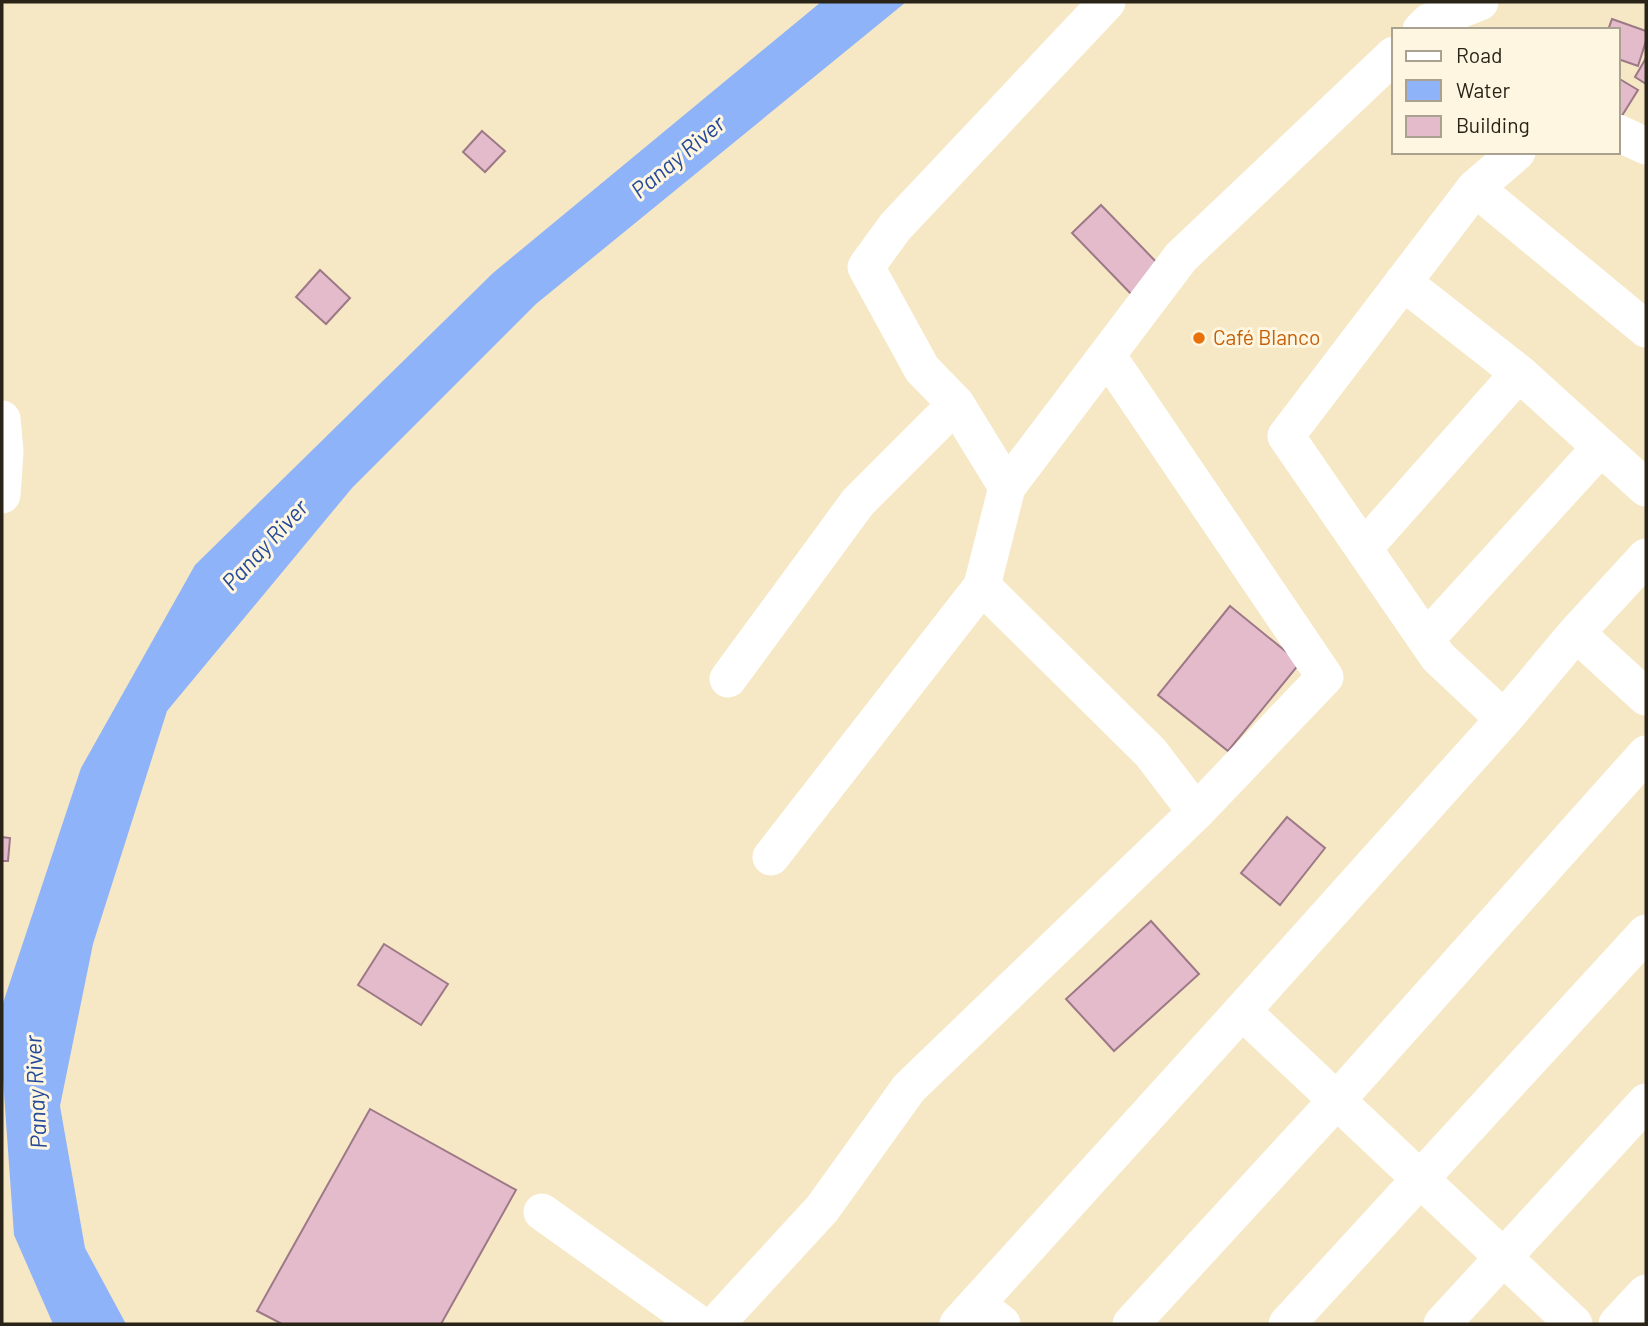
<svg xmlns="http://www.w3.org/2000/svg" width="1648" height="1326" font-family="Barlow,sans-serif">
  <rect width="100%" height="100%" fill="#f6e8c4"/>
  <!-- water -->
  <path fill="#8fb3f8" d="M821,2H906L536,304L352,488L167,711L93,944L60,1106L85,1248L126,1324H53L14,1235L2,1065V1006L81,768L195,565L493,273Z"/>
  <!-- building -->
  <path fill="#e3bbca" stroke="#9d7887" stroke-width="2" d="M1612,19L1646,31V41L1638,66L1618,59V30H1608Z
    M1646,58V84L1635,77Z
    M1618,78L1638,90L1618,122Z
    M482,131L505,151L485,172L463,152Z
    M1101,205L1164,270L1135,298L1072,233Z
    M320,270L350,298L326,324L296,297Z
    M1230,606L1300,663L1228,751L1158,695Z
    M1287,817L1325,848L1280,905L1241,873Z
    M2,837L10,838L8,861H2Z
    M1151,921L1199,974L1114,1051L1066,999Z
    M384,944L448,984L421,1025L358,985Z
    M370,1109L516,1190L441,1324H282L257,1311Z"/>
  <g fill="none" stroke-linecap="round" stroke-linejoin="round">
    <!-- minor -->
    <path stroke="#fff" stroke-width="37" d="M1421,30L1429,22L1480,2
      M1618,133L1646,146
      M1475,188L1517,152
      M1403,282L1519,373L1646,488
      M1107,355L1325,677L1196,812
      M2,419L5,451L2,495
      M1007,487L956,404L922,369L866,267L895,227L1107,2
      M1364,548L1519,373
      M1576,633L1646,697
      M1426,639L1601,447
      M728,679L858,502L956,404
      M1504,719L1438,657L1286,436L1475,188L1646,329
      M771,857L982,586
      M1242,1011L1574,1324
      M542,1212L699,1324
      M977,1304L1002,1324
      M716,1324L822,1209L909,1088L1196,812L1151,753L982,586L1007,487L1181,257L1394,55
      M958,1324L1242,1011L1504,719L1576,633L1646,557
      M1131,1324L1336,1101L1646,754
      M1287,1324L1646,933
      M1442,1324L1646,1102
      M1617,1324L1646,1293"/>
  </g>
  <!-- markers -->
  <circle fill="#e8710a" stroke="#fef6e0" stroke-width="2.5" cx="1199" cy="338" r="7"/>
  <g text-anchor="middle" stroke-width="6" stroke-linejoin="round" paint-order="stroke">
    <!-- food labels -->
    <g font-size="21" fill="#c56008" stroke="#fef6e0" text-anchor="start">
      <text x="1213" y="345">Café Blanco</text>
    </g>
    <!-- water labels -->
    <g font-size="23" font-style="italic" fill="#244999" stroke="#fef6e0">
      <text transform="translate(678 157) rotate(-40)" y="8">Panay River</text>
      <text transform="translate(265 545) rotate(-47)" y="8">Panay River</text>
      <text transform="translate(36 1092) rotate(-93)" y="8">Panay River</text>
    </g>
  </g>
  <!-- border -->
  <rect width="1648" height="1326" fill="none" stroke="#292417" stroke-width="7"/>
  <!-- legend -->
  <rect x="1392" y="28" width="228" height="126" fill="#fef6e0" stroke="#a9a290" stroke-width="2"/>
  <rect x="1406" y="51" width="35" height="10" fill="#ffffff" stroke="#a9a290" stroke-width="2"/>
  <text x="1456" y="63" font-size="21" fill="#292417">Road</text>
  <rect x="1406" y="80" width="35" height="21" fill="#8fb3f8" stroke="#a9a290" stroke-width="2"/>
  <text x="1456" y="98" font-size="21" fill="#292417">Water</text>
  <rect x="1406" y="116" width="35" height="21" fill="#e3bbca" stroke="#a9a290" stroke-width="2"/>
  <text x="1456" y="133" font-size="21" fill="#292417">Building</text>
</svg>
